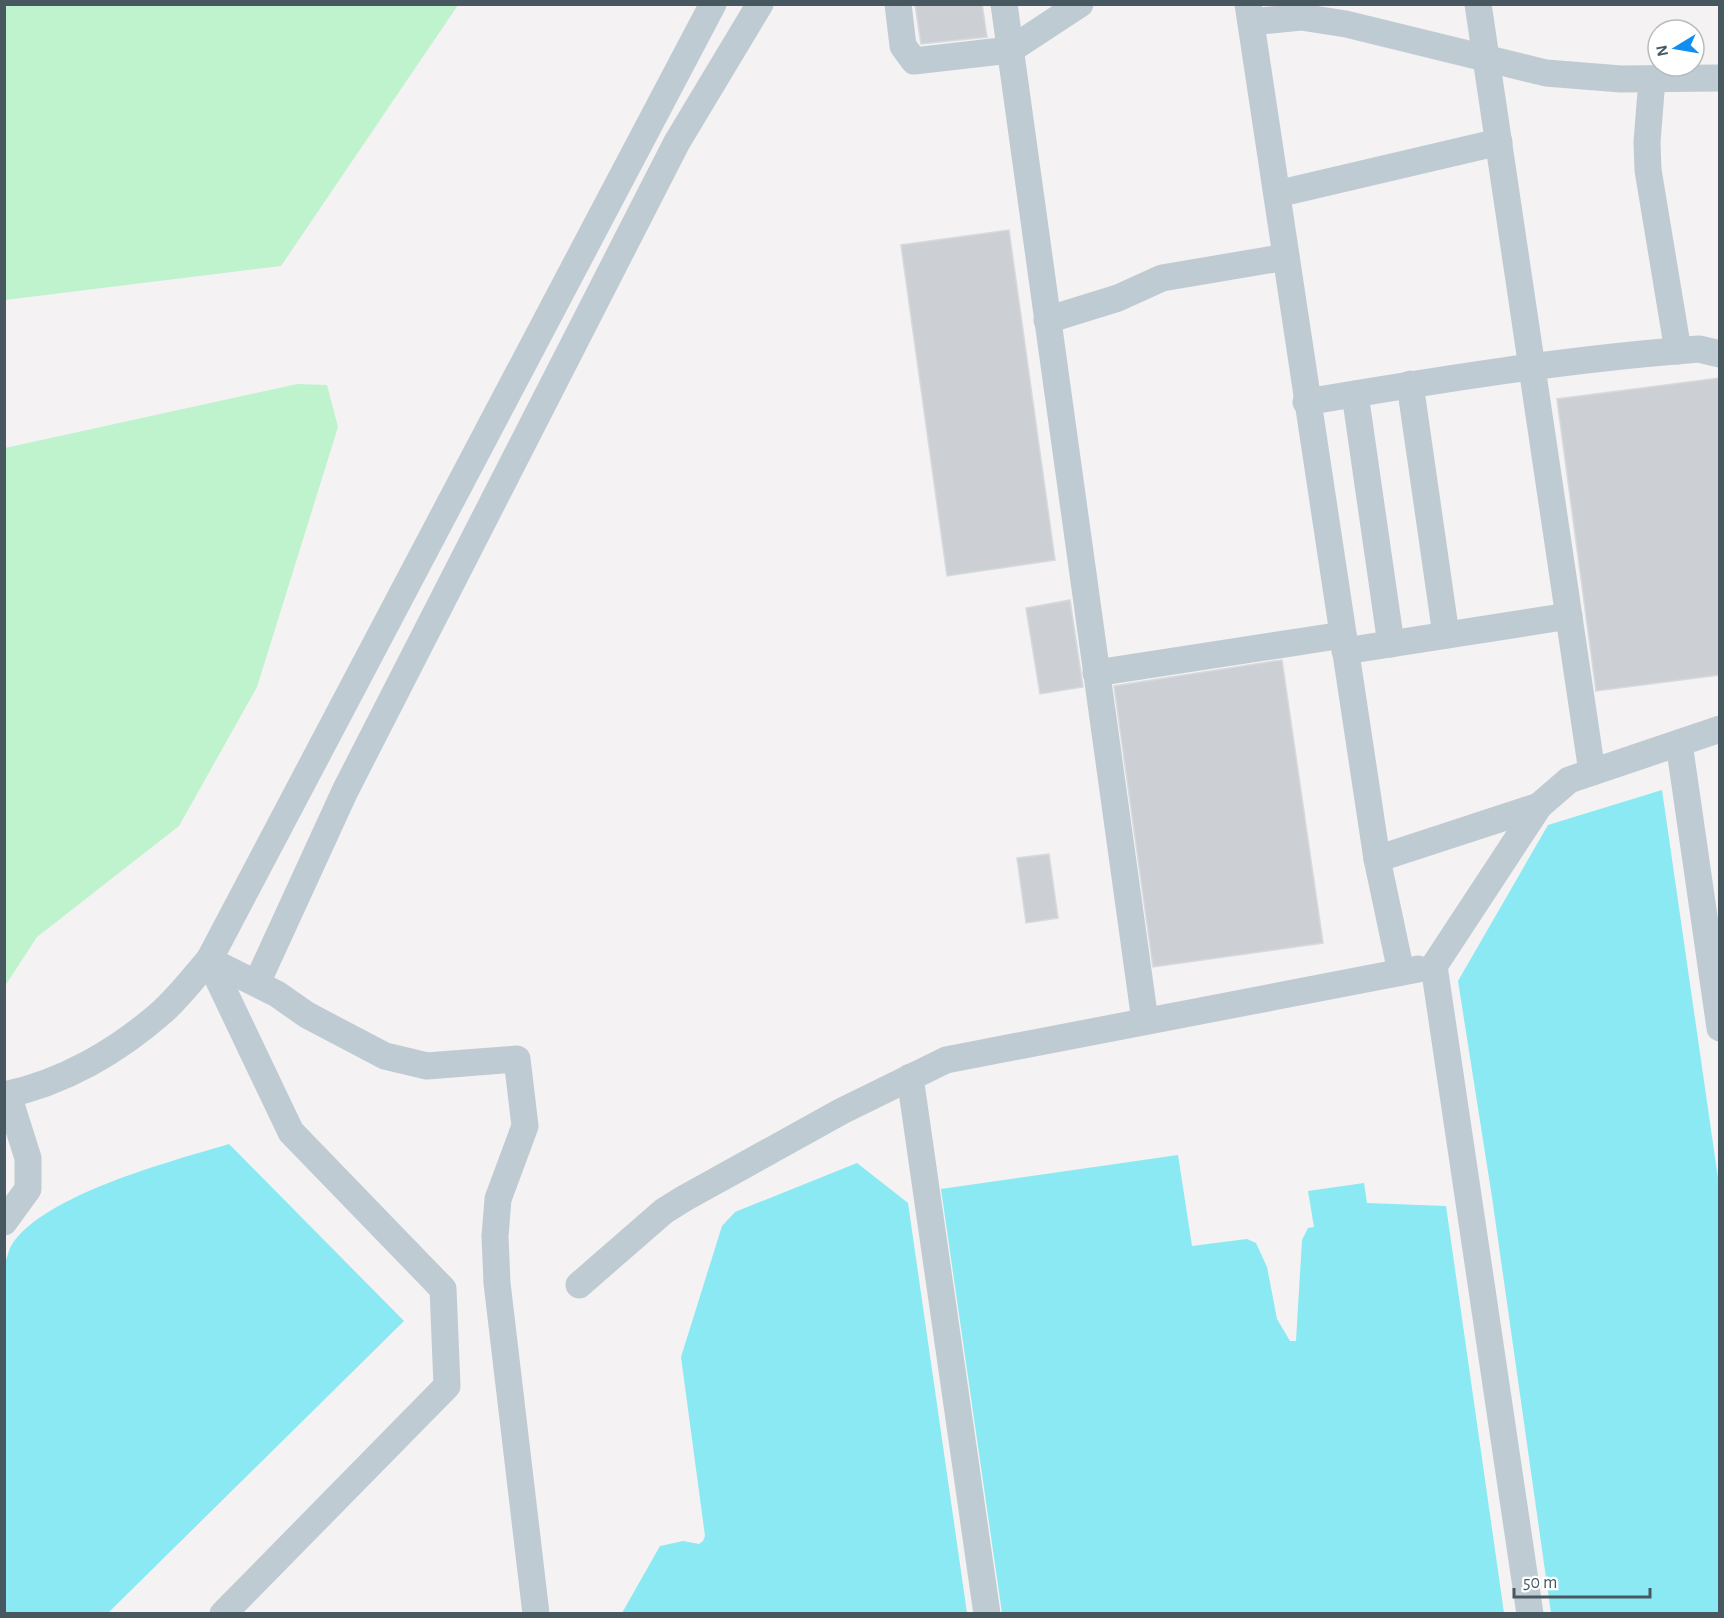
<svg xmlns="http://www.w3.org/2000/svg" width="1724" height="1618" font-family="'Alegreya Sans',sans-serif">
  <rect width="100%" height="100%" fill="#f4f2f2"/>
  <g fill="#bff3cd">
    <polygon points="4,5 5,4 458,5 281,266 5,300"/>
    <polygon points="297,384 327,385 338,427 257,687 179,826 37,937 5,986 5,448"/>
  </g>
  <g fill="#8ae9f2">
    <polygon points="1662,790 1720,1192 1719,1613 1551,1613 1492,1197 1458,981 1548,825"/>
    <path d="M229,1144L404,1321L108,1613H5L4,1263C8,1258 8,1251 11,1246C42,1195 172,1161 229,1144Z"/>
    <polygon points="1178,1155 1192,1246 1247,1239 1256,1243 1267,1267 1277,1319 1290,1341 1296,1341 1302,1240 1308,1228 1314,1227 1308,1191 1364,1183 1367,1203 1446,1206 1504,1613 1002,1613 941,1189"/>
    <polygon points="857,1163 908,1203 967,1613 622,1613 660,1546 683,1541 699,1544 703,1541 705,1536 681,1357 722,1226 735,1212"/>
  </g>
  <g fill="#ccd0d4" stroke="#d6d9dd" stroke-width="1.5">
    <polygon points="915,4 982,4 987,37 921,44"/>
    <polygon points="1009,230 1055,560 947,576 901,245"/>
    <polygon points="1719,378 1719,675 1596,691 1557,399"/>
    <polygon points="1070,600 1083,687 1040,694 1026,608"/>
    <polygon points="1282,660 1323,943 1153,967 1114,686"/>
    <polygon points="1049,854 1058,918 1026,923 1017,858"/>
  </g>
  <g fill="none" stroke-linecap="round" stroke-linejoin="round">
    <g stroke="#bfcbd2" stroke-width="27">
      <polyline points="898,4 903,46 914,61 1010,50 1080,4"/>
      <polyline points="1004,4 1145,1021"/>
      <polyline points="1248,4 1377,859 1401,972"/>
      <polyline points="1478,4 1592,772"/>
      <polyline points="1251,22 1301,17 1346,24 1546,73 1621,79 1720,78"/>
      <polyline points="1652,79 1647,142 1648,170 1678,351"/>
      <polyline points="1277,194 1499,142"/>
      <polyline points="1047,320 1118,298 1162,278 1286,257"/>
      <polyline points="1410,384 1446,635"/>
      <polyline points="1355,394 1391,644"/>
      <path d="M1306,402C1437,380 1567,359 1699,349L1720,354"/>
      <polyline points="1345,651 1569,616"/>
      <polyline points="1096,673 1343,635"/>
      <polyline points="1679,743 1720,1028"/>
      <polyline points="1377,859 1539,806"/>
      <polyline points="209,960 277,994 307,1015 385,1056 427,1066 517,1059 525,1126 498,1199 495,1236 497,1283 536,1614"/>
      <polyline points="209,960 291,1132 443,1289 447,1386 223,1614"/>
      <polyline points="257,983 345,791 677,142 760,4"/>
      <polyline points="910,1077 987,1614"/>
      <path d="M4,1095C63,1083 118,1051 162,1012C179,997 194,977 209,960L713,4"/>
      <polyline points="4,1222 28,1189 28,1158 8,1095"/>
      <polyline points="579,1285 664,1211 685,1198 842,1111 946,1060 1418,969"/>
      <polyline points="1530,1614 1434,966 1539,806 1569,780 1720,729"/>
    </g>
  </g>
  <rect width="1724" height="1618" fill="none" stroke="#485861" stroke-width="12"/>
  <g transform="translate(1676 48) rotate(259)"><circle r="28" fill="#ffffff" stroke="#b6bcc0" stroke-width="1.5"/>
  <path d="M0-4.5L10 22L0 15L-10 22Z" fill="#108ef1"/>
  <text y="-9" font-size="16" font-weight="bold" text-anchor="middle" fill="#485861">N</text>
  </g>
  <path d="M1514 1588v9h136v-9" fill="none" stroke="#485861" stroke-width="3"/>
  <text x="1523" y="1588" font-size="18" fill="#485861" stroke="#ffffff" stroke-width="4.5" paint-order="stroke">50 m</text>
</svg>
